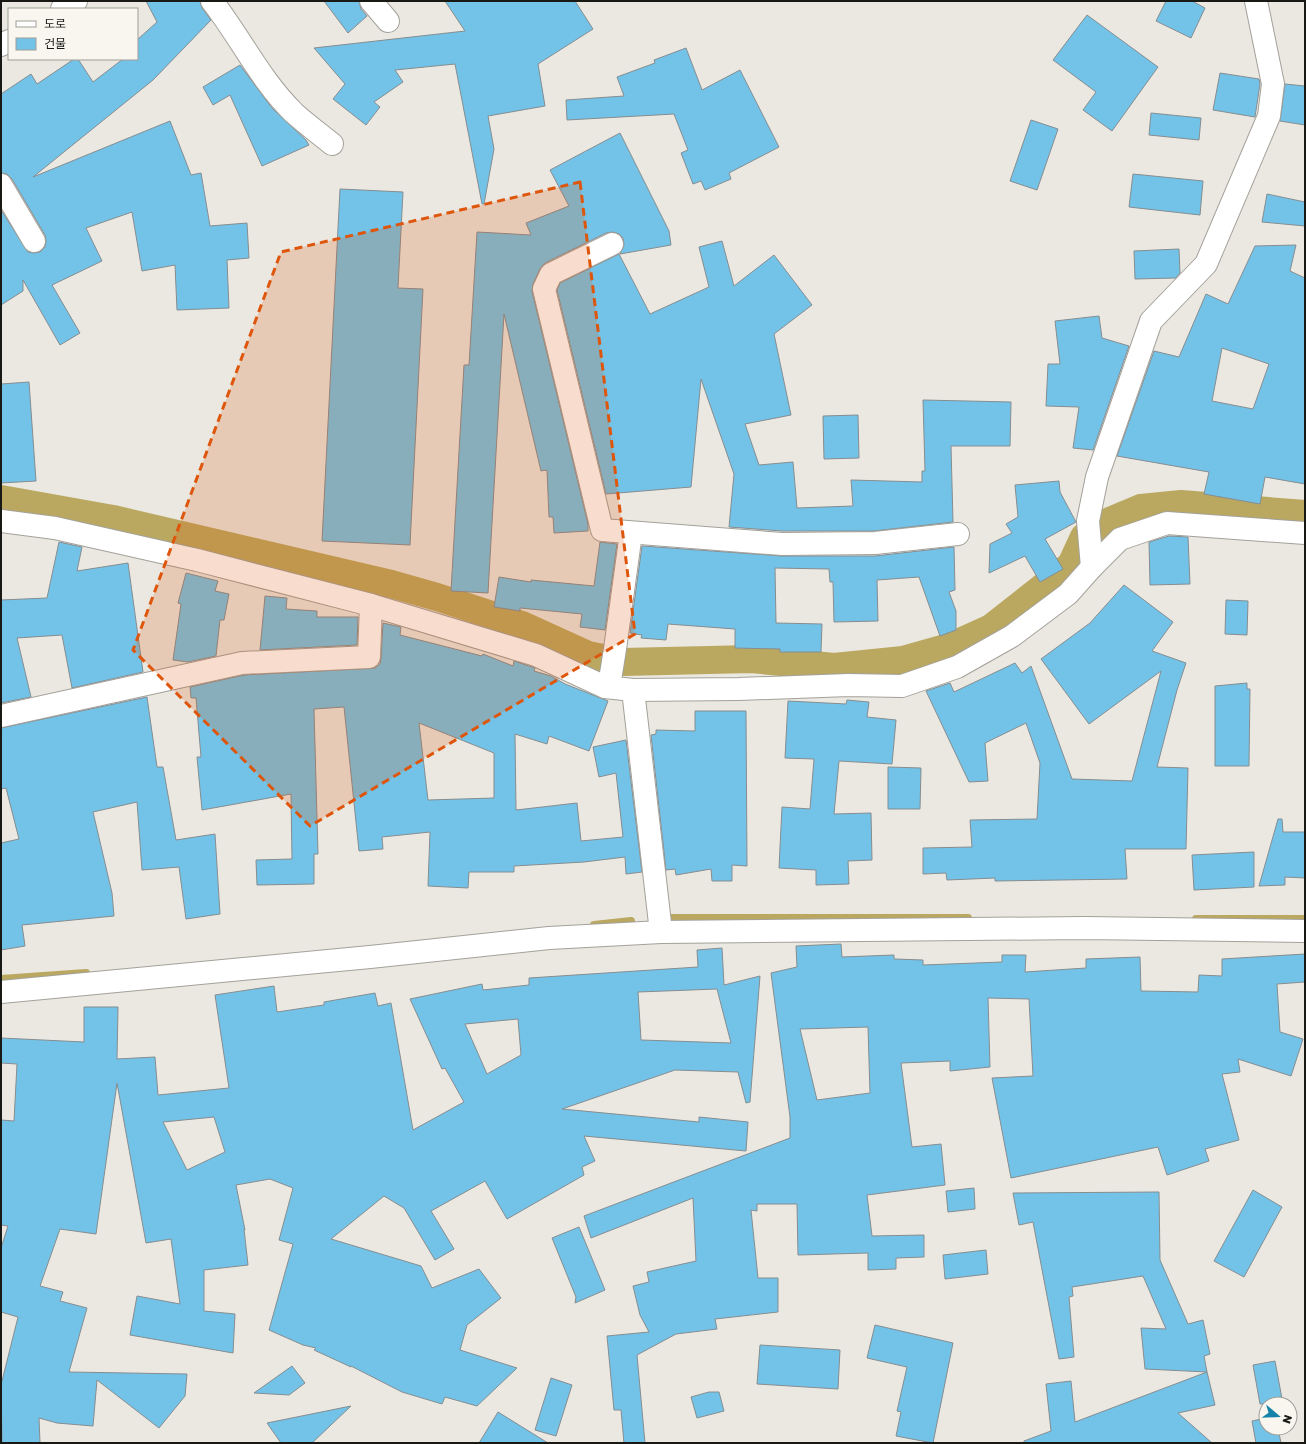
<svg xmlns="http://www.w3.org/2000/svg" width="1306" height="1444" font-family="'Golos Text','Noto Sans KR',sans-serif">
  <rect width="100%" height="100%" fill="#eae8e1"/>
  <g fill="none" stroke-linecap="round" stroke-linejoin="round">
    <g stroke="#bba860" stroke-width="8">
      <polyline points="666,918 968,918"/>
      <polyline points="1196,919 1305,919"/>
      <polyline points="594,925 631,921"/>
      <polyline points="1,979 86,973"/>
    </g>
    <polyline stroke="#bba860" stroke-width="28" points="1,499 113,519 391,584 437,597 522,625 588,655 623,662 751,659 834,667 903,660 949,647 991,628 1071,565 1084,537 1105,523 1141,508 1181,504 1305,514"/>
  </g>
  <g fill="#73c3e8" stroke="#858d91" fill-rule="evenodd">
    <polygon points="146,1 200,1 202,8 211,20 153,80 33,177 170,121 191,175 201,173 210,226 247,223 249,258 227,260 229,308 177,310 175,265 142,271 132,212 86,228 102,261 52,285 80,333 60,345 23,280 23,291 1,305 1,210 28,252 34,253 40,252 45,247 46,241 45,235 12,179 7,174 1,173 1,94 31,74 37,84 74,59 78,59 93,82 123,59 137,59 137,40 157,22"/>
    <polygon points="324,1 359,1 361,9 367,16 348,33"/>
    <polygon points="445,1 575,1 593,29 538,64 545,106 488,116 494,149 484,204 482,204 455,64 395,70 403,82 374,102 380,107 366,125 333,99 345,84 314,48 465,31"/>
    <polygon points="1166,1 1192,1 1205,8 1191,38 1156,21"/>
    <polygon points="1087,15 1158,67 1112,131 1083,110 1096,92 1053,60"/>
    <polygon points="686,48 702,90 740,70 779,147 729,173 731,179 705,190 701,181 693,184 681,153 688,150 674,114 567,120 566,100 624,96 617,77 655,63 654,60"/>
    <polygon points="240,65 272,108 306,140 309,145 262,166 230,95 213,105 203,87"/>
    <polygon points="1220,73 1259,79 1260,84 1255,117 1213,110"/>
    <polygon points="1285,84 1305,86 1305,125 1280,121"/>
    <polygon points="1151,113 1201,118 1199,140 1149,135"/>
    <polygon points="1031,120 1058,129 1037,190 1010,181"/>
    <polygon points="620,133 669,231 671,245 620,254 624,245 623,238 619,234 613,232 606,233 545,263 540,269 533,284 532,291 588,524 588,531 554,533 553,517 549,517 547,470 541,471 504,314 488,593 451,591 464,365 469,365 477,232 531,235 526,223 569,206 550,170"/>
    <polygon points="1133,174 1203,181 1200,215 1129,207"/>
    <polygon points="340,189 403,192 398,288 423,289 410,545 322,541"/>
    <polygon points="1267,194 1305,202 1305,226 1262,222"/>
    <polygon points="722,241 734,286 774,255 812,305 774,334 791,415 745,424 759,465 793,462 797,508 853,506 851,480 922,482 922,471 925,471 923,400 1011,402 1010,446 951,446 953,522 874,531 782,531 729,527 734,474 701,379 691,487 606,494 557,290 560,283 619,254 650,314 709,287 699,247"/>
    <path d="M1296,245L1290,271L1305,278V484L1265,477L1260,504L1204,494L1209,472L1117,456L1154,351L1179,357L1206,294L1228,304L1255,246ZM1222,348L1269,364L1253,409L1212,401Z"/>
    <polygon points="1179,249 1180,273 1176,278 1135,279 1134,251"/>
    <polygon points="1099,316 1102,338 1129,346 1093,450 1073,448 1079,407 1046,406 1048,364 1060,364 1055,321"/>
    <polygon points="29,382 36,481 1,483 1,384"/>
    <polygon points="858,415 859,458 824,459 823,416"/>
    <polygon points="1059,481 1060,492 1076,522 1045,539 1063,569 1040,582 1025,556 989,573 990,544 1012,533 1006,524 1018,517 1015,485"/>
    <polygon points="1169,536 1188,537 1190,584 1150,585 1149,542"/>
    <polygon points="59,542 82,547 77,571 128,563 143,672 72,688 62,635 17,638 31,697 1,703 1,600 47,598"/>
    <polygon points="600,542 617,544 605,630 580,627 582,614 520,608 520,611 494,607 499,577 531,582 531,580 594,586"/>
    <polygon points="642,546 782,556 875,556 954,547 955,590 949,592 956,611 956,630 940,636 919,577 877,580 878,621 834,622 833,582 830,582 829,569 775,568 776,623 822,624 821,652 780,652 780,649 735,648 735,629 668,624 666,640 641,638 642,635 630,633"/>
    <polygon points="186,573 218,581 215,591 229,594 224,620 220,620 216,656 188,662 173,660 181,604 178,603"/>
    <polygon points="1124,585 1173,622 1152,651 1186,663 1177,690 1157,767 1188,768 1186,849 1125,849 1127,879 995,881 995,878 947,880 946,873 923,874 923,848 972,847 970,820 1037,819 1040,763 1026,723 985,743 988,781 969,782 926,691 950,683 954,692 1015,663 1022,673 1031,666 1072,779 1132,781 1161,671 1089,724 1041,659 1090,623"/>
    <polygon points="265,596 287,598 286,609 317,611 317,617 358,617 357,645 260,650"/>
    <polygon points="1226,600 1248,601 1247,635 1225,634"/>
    <path d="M383,623L401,627L400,635L482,656L483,654L513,666L514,661L535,668L534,671L551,676L565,684L608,701L589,751L549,736L547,744L515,734L516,810L577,803L581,841L623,837L616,773L599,777L593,747L626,740L642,872L626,874L625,857L584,862L514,866V872H469L468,888L428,886L430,832L382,837L383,849L359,851L344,707L314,709L318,854H314V884L257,885L256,860L292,859L291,794L202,810L197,757H201L196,698H191L190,687L244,675L375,668L380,664L381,658ZM419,723L494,753V798L428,800Z"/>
    <polygon points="1247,683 1247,689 1250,689 1249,766 1215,766 1215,686"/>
    <polygon points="147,697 157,767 163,767 176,840 215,834 220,914 186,919 179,867 142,870 137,802 93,812 112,893 114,916 22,925 25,946 1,950 1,843 19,839 6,788 1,789 1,728"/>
    <polygon points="847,700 869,702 867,717 896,720 892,764 839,761 834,814 871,813 872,860 848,861 849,884 816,885 816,870 779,868 782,807 810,809 814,759 785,758 788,701 846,704"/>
    <polygon points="695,711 746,711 747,866 732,865 732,881 712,881 711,869 676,875 675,869 666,870 651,735 656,734 656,730 695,731"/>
    <polygon points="888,767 921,768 920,809 888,809"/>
    <polygon points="1278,819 1282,819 1283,832 1305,832 1305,878 1285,877 1285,885 1259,886"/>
    <polygon points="1254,852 1254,887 1194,890 1192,855"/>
    <path d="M841,944L842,957L894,955V959L923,960V965L1002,962V955H1026L1025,972L1086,968V959L1140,957L1141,991L1198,992L1199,975L1222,976V959L1305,954V982L1277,984L1280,1032L1303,1039L1291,1076L1238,1059L1240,1072L1222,1074L1239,1140L1205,1149L1209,1161L1167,1175L1158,1147L1011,1178L992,1078L1033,1076L1029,999L988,998L990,1067L950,1071V1061L901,1063L912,1147L941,1144L945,1185L867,1195L872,1236L924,1235V1257L896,1258V1269L868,1270V1253L798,1255L797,1204H757V1211L751,1210L758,1278H778V1312L715,1319L717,1329L676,1334L637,1355L645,1443H624L621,1410H614L607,1336L649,1332L640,1315L633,1286L649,1282L647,1272L696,1261L693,1198L591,1238L584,1216L790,1138V1117L771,973L797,967L796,946ZM868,1027L870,1093L817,1100L800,1029Z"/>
    <path d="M722,948L724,985L760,976L750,1102L746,1103L738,1072L675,1070L562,1109L699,1122V1117L748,1122L746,1151L584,1136L595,1161L582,1167L584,1175L507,1219L485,1181L431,1211L454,1249L435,1260L404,1208L384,1196L331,1239L421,1266L432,1288L479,1269L501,1298L467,1325L460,1350L517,1368L477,1406L445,1397L442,1404L402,1392L351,1366V1367L314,1350L316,1348L303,1345L269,1330L293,1244L279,1240L293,1188L270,1179L236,1185L245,1230L244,1229L248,1265L204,1270V1311L235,1314L233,1353L130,1335L137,1296L180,1304L171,1239L146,1243L117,1083L96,1234L60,1229L40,1286L63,1292L60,1301L87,1308L69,1372L187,1374L185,1396L159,1428L97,1380L93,1426L57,1423L39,1418L40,1443H2L1,1385L18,1317L1,1312V1248L8,1226L1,1225V1120L14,1121L17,1064L1,1063V1038L84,1042V1007H118L117,1059L155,1057L158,1095L229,1088L215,995L274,986L277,1012L324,1005V1002L375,993L378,1006L391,1003L413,1130L464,1102L445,1068L442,1069L410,999L482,984L483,990L529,985V978L698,967L697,950ZM717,989L731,1043L641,1040L638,992ZM518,1019L521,1055L487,1074L465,1024ZM214,1117L225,1152L187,1170L163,1122Z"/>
    <polygon points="974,1188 975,1209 948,1212 946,1191"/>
    <polygon points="1253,1190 1282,1207 1244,1277 1214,1261"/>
    <polygon points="1159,1192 1160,1260 1188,1324 1203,1320 1210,1354 1204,1356 1207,1372 1145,1369 1141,1328 1166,1329 1143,1276 1072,1287 1073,1296 1069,1297 1074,1357 1059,1359 1033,1222 1019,1225 1013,1193"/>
    <polygon points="579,1227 605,1290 575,1303 576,1297 552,1238"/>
    <polygon points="986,1250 988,1274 945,1279 943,1255"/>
    <polygon points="875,1325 953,1343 933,1443 896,1436 901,1412 897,1411 907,1367 867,1358"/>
    <polygon points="760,1345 840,1350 838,1389 757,1384"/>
    <polygon points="1275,1361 1283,1404 1260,1404 1253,1365"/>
    <polygon points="292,1366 305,1383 289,1395 254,1393"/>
    <polygon points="1207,1372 1215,1405 1178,1413 1212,1443 1024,1443 1024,1441 1051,1431 1046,1384 1071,1381 1075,1422"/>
    <polygon points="551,1378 572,1385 556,1436 535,1430"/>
    <polygon points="709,1392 719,1392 724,1411 697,1418 691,1397"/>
    <polygon points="351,1406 312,1443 281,1443 267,1423"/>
    <polygon points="498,1412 548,1443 479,1443"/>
    <polygon points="1266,1418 1266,1428 1278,1428 1281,1443 1256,1443 1252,1421"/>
  </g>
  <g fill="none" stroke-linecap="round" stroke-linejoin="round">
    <g stroke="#a3a19a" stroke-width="24">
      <g id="minor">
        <path d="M212,1C240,37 261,81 294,113C306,124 320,134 332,144"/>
        <polyline points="371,1 388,21"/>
        <polyline points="62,9 76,1"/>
        <polyline points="1,45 9,41"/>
        <polyline points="1,185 34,241"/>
        <polyline points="612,244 551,274 544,289 602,530 782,544 875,543 958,534"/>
        <polyline points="1,521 55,528 197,560 371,605 536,655 605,687 633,690 739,689 849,685 902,686 957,667 1012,636 1068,594 1092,567 1120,539 1167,523 1305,533"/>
        <polyline points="1092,567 1088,521 1097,477 1151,321 1206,264 1269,116 1273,84 1256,1"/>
        <polyline points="605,687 611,674 615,649 631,533"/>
        <polyline points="633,690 661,932"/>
        <polyline points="1,716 242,663 369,657 371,605"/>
      </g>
    </g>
    <g stroke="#a3a19a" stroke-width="24">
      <polyline id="major" points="1,992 370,957 549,938 661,932 1084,928 1305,931"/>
    </g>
    <use href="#minor" stroke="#fff" stroke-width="22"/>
    <use href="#major" stroke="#fff" stroke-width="22"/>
  </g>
  <path fill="#de560c" fill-opacity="0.2" stroke="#de560c" stroke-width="3" stroke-dasharray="8 5" stroke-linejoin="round" d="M580,182L635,634L310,826L133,650L281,252Z"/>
  <rect width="1306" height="1444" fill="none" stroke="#181815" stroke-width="4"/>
  <rect x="8" y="8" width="130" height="52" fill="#f8f6ee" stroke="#9e9d97"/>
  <rect x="16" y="21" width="20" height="6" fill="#ffffff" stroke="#9e9d97"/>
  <text x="44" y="28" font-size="12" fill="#181815">도로</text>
  <rect x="16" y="38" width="20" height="12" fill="#73c3e8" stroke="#9e9d97"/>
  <text x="44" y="48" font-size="12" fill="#181815">건물</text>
  <g transform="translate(1278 1416) rotate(109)"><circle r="19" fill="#f8f6ee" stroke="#9e9d97"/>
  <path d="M0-3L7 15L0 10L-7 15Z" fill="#1582aa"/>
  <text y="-6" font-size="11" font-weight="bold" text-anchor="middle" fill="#181815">N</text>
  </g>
</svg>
